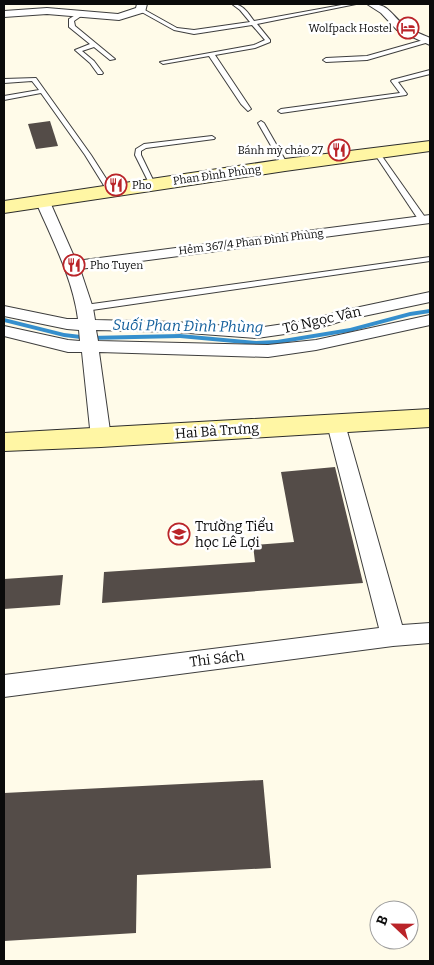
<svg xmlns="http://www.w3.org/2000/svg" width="434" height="965" font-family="Bitter,serif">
  <rect width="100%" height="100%" fill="#fffbe9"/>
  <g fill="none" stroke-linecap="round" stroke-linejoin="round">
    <polygon fill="#358fcd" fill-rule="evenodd" points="430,309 430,313 410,316 350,332 277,344 256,345 180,338 89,340 64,337 4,322 4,318 64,333 89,336 180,334 256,341 277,340 350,328 410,312"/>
  </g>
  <g fill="#544c48">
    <polygon points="50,121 58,146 36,149 28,124"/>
    <polygon points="335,467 363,583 102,603 104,572 255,562 253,545 294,542 281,472"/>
    <polygon points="63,575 60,605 4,609 4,579"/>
    <polygon points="263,780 271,868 137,875 136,933 4,941 4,793"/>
  </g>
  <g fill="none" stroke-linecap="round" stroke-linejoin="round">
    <g stroke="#3e3e3e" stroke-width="2">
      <g id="lane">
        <path d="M232,4C243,4 248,13 254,21L347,4H356L257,24L270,40V42L255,48L215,55L251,109L248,111L241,104L209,56L163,64L160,62L254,45L265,40L252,25L194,34L174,30L138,10L143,9L177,28L194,30L250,22L240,10Z"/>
        <polygon points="82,11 85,13 84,14 74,21 75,26 115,59 110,60 94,47 82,51 94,61 103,73 102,74 98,74 90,63 75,50 90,44 69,27 69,19"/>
        <polygon points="427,39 430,41 429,42 367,60 326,62 323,60 326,58 367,56"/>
        <polygon points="430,70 430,74 398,82 407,94 406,95 281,113 278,111 281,109 400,93 391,81 392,80"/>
        <polygon points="36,78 91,155 114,191 112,192 108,192 85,155 41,93 4,100 4,96 39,90 32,81 4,83 4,79"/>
        <polygon points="261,121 264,123 288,165 287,166 282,165 258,123"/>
        <polygon points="212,136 215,138 214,139 146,148 141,151 141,155 155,184 150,185 135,155 136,149 144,144"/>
        <polygon points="375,152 379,152 427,220 426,222 420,222 374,153"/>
        <polygon points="430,257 430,261 85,311 81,308 85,305"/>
      </g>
    </g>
    <g stroke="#3e3e3e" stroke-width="2">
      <g id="street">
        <polygon points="137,4 147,4 145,12 119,20 47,14 4,17 4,11 47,8 118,14 136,8"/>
        <path d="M367,4C389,3 389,13 404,25C411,31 422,34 430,38V45L397,30L381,13Z"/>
        <path d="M43,198L48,199L50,202L76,261L430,215V223L80,269L93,308L95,320L175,322L257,328L311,320L341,311L430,292V302L345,320L313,330L257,338L175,332L96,330L98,341L268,345L316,340L430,315V325L316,350L268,357L99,352L111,438L108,443L101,445L94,443L91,438L82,352H68L4,336V326L68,340L80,341L79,330L67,329L4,316V306L67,319H78C73,279 52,239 36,202L38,199Z"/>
        <polygon points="336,417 343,419 345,424 402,625 430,623 430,643 393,646 4,697 4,675 379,628 327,424 329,419"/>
      </g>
    </g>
    <g stroke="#2d2d2d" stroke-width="2">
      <g id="secondary">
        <polygon points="430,141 430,151 285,171 4,213 4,201 285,159"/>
        <polygon points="430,409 430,427 101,447 4,451 4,433"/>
      </g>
    </g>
    <use href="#lane" fill="#fff" fill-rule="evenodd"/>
    <use href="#street" fill="#fff" fill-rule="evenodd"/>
    <use href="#secondary" fill="#fff6a4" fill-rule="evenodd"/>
  </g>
  <defs>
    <g id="hotel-ring" transform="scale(1.125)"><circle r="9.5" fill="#fff" stroke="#ba2429" stroke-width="1.5"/><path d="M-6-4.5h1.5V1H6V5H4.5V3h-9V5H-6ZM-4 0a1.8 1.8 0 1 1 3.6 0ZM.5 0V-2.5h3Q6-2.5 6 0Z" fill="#ba2429"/></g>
    <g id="restaurant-ring" transform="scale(1.125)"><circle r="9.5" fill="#fff" stroke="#ba2429" stroke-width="1.5"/><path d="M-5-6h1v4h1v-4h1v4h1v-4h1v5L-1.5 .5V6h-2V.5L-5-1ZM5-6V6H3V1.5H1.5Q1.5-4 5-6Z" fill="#ba2429"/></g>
    <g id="school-ring" transform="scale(1.125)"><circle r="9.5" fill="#fff" stroke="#ba2429" stroke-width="1.5"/><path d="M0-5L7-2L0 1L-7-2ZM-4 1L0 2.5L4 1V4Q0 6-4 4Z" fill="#ba2429"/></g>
  </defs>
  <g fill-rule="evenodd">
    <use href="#hotel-ring" x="408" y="28"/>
    <use href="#restaurant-ring" x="339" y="150"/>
    <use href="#restaurant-ring" x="116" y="185"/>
    <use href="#restaurant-ring" x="74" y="265"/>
    <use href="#school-ring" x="179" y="534"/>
  </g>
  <g text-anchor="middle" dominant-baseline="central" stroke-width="5" stroke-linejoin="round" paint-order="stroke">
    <g font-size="11" fill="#0b0b0b" stroke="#fff" text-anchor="end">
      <text x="392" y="28">Wolfpack Hostel</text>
      <text x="323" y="150">Bánh mỳ chảo 27</text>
      <text x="132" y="185" text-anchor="start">Pho</text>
      <text x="90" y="265" text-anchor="start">Pho Tuyen</text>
    </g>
    <g font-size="11" fill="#0b0b0b" stroke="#fff">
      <text transform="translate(217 175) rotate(-8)">Phan Đình Phùng</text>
      <text transform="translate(251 242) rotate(-7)">Hẻm 367/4 Phan Đình Phùng</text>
    </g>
    <g font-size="14" fill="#0b0b0b" stroke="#fff">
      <text transform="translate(322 320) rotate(-13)">Tô Ngọc Vân</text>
      <text transform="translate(217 431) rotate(-4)">Hai Bà Trưng</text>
      <text transform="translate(217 659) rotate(-7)">Thi Sách</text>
    </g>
    <g font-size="14" fill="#0b0b0b" stroke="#fff" text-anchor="start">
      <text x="195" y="526">Trường Tiểu<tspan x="195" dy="16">học Lê Lợi</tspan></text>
    </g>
    <g font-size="15" font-style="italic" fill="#15609c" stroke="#fff">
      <text transform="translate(188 326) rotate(1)">Suối Phan Đình Phùng</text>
    </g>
  </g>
  <rect width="434" height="965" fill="none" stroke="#0b0b0b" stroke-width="10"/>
  <g transform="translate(394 925) rotate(292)"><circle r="24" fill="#ffffff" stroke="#9d9d9d"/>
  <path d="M0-4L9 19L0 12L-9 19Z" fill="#ba2429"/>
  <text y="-8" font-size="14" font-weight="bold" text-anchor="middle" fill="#0b0b0b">B</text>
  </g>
</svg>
